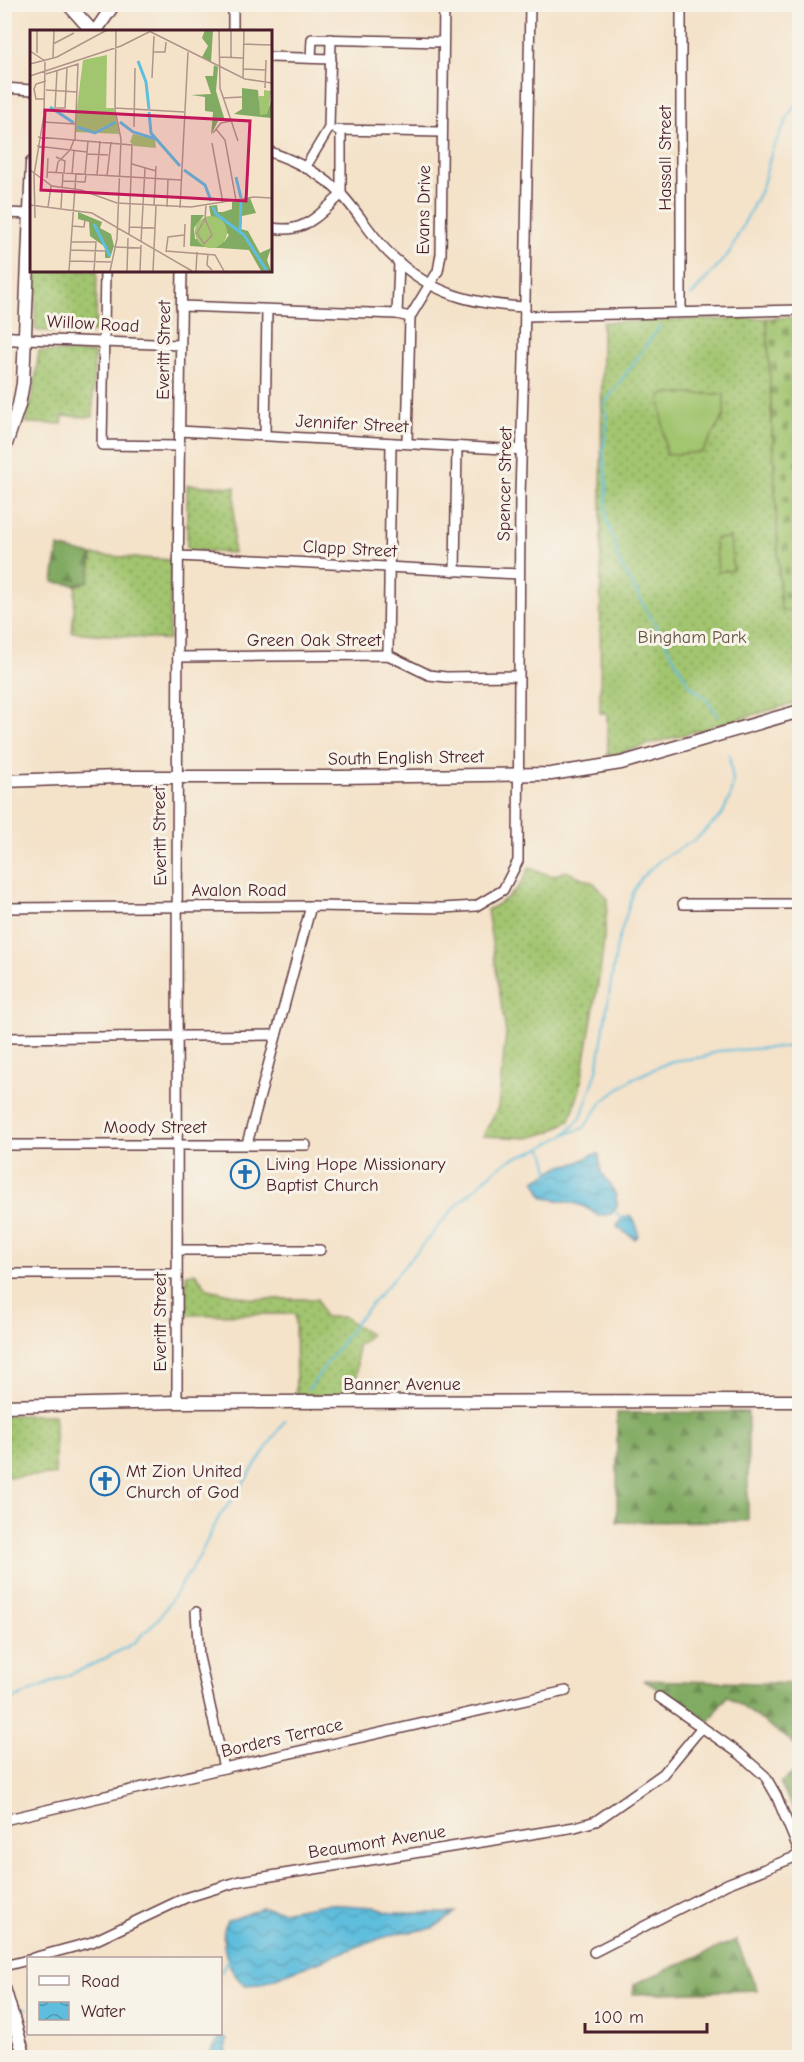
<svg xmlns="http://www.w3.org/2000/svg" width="804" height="2062" font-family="'Comic Neue',sans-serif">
  <defs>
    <pattern id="grass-dots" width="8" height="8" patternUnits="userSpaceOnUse" patternTransform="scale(1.5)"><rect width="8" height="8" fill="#a2c56f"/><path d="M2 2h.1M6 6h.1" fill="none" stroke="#869f5b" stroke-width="1.8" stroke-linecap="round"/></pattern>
    <pattern id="forest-firs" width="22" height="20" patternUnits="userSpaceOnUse" patternTransform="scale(1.5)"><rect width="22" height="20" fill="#81aa62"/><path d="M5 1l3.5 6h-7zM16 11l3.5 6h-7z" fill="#6c8a51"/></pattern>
    <pattern id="cemetery-stones" width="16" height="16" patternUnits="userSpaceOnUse" patternTransform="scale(1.5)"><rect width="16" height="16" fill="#a2c56f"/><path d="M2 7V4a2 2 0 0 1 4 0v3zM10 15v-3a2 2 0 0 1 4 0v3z" fill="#869f5b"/></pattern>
    <pattern id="water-waves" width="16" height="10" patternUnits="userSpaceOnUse" patternTransform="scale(1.5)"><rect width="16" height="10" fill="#5fbedd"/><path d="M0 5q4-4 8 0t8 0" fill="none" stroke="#509ab3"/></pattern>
  </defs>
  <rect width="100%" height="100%" fill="#f7f3e8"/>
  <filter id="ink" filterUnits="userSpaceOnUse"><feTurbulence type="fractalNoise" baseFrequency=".0167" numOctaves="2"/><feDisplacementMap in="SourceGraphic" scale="12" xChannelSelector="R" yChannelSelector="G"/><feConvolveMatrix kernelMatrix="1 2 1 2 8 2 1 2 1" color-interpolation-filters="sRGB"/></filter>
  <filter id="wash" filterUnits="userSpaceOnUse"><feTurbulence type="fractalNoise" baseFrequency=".008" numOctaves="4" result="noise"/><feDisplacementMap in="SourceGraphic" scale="24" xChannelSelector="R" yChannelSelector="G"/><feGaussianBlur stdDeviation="1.35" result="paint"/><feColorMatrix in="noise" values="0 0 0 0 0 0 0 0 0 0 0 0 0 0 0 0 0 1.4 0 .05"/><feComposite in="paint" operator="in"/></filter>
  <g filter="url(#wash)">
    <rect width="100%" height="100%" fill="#f4e2c9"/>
    <g fill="url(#grass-dots)" stroke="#76724d" stroke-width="1.5">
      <polygon points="36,270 97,270 96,332 38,331 35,329"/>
      <polygon points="767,318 781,611 799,610 799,702 608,756 607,713 600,713 602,322"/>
      <polygon points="39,351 94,353 93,417 63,416 62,424 26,423 34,388"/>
      <polygon points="187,485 235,487 233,553 190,550 187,547"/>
      <polygon points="92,555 171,560 169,640 72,632 76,585 89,581"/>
      <path d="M529,868L552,876L566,871L594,883L608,899L601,966L580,1089L570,1120L550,1132L529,1138L483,1136L498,1107L506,1034L487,910C507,900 521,889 529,868Z"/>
      <polygon points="195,1273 208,1289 253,1299 317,1299 324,1317 344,1317 370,1335 357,1346 357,1396 296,1395 295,1314 186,1315 186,1274"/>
      <polygon points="5,1415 55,1415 55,1475 5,1477"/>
    </g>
    <g fill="url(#forest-firs)" stroke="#666446" stroke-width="1.5">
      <polygon points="58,547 92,555 89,581 76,585 53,582"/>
      <polygon points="748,1412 748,1521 617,1522 617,1413"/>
      <polygon points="643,1680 799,1684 799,1752 791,1741 727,1696 709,1722 666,1693"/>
      <polygon points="799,1769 799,1811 795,1812 780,1783"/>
      <polygon points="736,1940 757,1990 633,1994 634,1984"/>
      <polygon points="4,2017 5,2017 17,2057 5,2057"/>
    </g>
    <polygon fill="url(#cemetery-stones)" stroke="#76724d" stroke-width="1.5" points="799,317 799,610 781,611 767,318"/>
    <g fill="#a2c56f" stroke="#76724d" stroke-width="1.5">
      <polygon points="663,394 724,394 724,416 702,452 666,455 660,398"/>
      <polygon points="730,538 733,570 718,572 715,539"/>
    </g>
    <g fill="url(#water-waves)" stroke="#546e84" stroke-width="1.5">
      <path d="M599,1154L601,1172L610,1184L616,1196L617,1207L611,1214L598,1216C582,1202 565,1201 545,1198L541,1194L535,1181L560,1166L577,1163L592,1155Z"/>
      <path d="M630,1215C636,1220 638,1228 638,1236L635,1239L618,1228L617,1225L622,1218Z"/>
      <path d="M326,1904L374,1907L391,1913H456L433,1928L410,1932H402L372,1941L260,1984L245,1985C228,1973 218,1940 227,1921L262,1908L286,1911Z"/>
      <polygon points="221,2037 227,2040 225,2049 227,2057 207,2057"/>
    </g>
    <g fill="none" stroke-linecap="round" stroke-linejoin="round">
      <g stroke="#5fbedd" stroke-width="2">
        <polyline points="691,296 729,253 762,188 772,150 791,111 800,100"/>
        <polyline points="660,326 605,403 607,425 603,451 607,484 606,518 616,547 617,558 631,583 689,684 708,701 718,716"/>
        <polyline points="566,1134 581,1117 597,1071 617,945 633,893 641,878 660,860 696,839 722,815 730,797 733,781 729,754"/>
        <polyline points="541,1148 545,1154 550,1174"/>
        <polyline points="615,1211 623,1220"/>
        <polyline points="308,1390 356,1322 457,1205 496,1169 512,1159 541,1148 566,1134 584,1128 602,1102 632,1079 672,1061 704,1057 718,1051 800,1046"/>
        <polyline points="4,1703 94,1664 134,1643 160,1617 199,1557 219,1517 235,1496 285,1420"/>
        <polyline points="220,1973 229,1957"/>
        <polyline points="20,2010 28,2008"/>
      </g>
    </g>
  </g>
  <g filter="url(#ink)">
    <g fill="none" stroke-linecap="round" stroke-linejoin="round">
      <g stroke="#643c43" stroke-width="12">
        <g id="minor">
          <polyline points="681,4 681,312"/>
          <polyline points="233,32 233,4"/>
          <polyline points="270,57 331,59"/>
          <polyline points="311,58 312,39 443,42"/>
          <polyline points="4,88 32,90"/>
          <polyline points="337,130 442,132"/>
          <path d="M270,152C296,161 322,174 341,194C359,213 372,237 391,255C431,294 471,304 525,307"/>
          <polyline points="305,168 329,128 331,39"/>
          <polyline points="4,213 32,214"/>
          <path d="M270,228C278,229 287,230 294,228C312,225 328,206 341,195V131"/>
          <polyline points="105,270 102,445 179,446"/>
          <polyline points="181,306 397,314 410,317"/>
          <polyline points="397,314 399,262"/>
          <polyline points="525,316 800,310"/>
          <polyline points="25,339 180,345"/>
          <polyline points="179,431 522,450"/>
          <polyline points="265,435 267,310"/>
          <polyline points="407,443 410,317 438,271 441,254 444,4"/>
          <polyline points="179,556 519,574"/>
          <polyline points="455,571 457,446"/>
          <polyline points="388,655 391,443"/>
          <polyline points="178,657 388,655 429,675 446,677 518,676"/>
          <polyline points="683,904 800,904"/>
          <polyline points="4,908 311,906 443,908 476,906 503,890 518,861 520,496 524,360 530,4"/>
          <polyline points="4,1038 276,1035"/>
          <polyline points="247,1144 311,906"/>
          <polyline points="4,1145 306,1145"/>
          <polyline points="177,1250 320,1250"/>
          <polyline points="4,1274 177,1274"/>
          <path d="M177,1402C178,1025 175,647 182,270"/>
          <polyline points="196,1612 199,1657 224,1768"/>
          <polyline points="659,1697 740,1754 765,1776 776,1795 800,1853"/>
          <polyline points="4,1820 224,1768 566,1691"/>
          <polyline points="594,1952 727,1884 800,1855"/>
          <polyline points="33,1958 92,1942 185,1898 240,1881 575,1827 596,1821 663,1774 702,1727"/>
          <polyline points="4,1966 28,1960"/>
        </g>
      </g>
      <g stroke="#643c43" stroke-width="15">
        <g id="tertiary">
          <polyline points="68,4 93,32"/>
          <polyline points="95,32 114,4"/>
          <polyline points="4,338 25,339"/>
          <polyline points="4,450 19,405 23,383 32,163"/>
          <polyline points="4,781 117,777 338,777 551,774 621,763 800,711"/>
          <polyline points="4,1406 177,1402 800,1401"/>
          <polyline points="4,1988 25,2058"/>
        </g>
      </g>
      <use href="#minor" stroke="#fff" stroke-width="9"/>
      <use href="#tertiary" stroke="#fff" stroke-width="12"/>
    </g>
  </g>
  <defs>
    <g id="church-ring" transform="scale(1.5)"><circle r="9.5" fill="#f7f3e8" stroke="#1f6fb2" stroke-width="1.5"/><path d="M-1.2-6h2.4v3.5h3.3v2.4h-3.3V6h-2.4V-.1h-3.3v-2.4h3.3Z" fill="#1f6fb2"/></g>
  </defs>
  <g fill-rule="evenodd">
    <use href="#church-ring" x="245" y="1174"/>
    <use href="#church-ring" x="105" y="1481"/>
  </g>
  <g text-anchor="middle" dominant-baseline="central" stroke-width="6" stroke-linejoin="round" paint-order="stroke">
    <g font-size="18" fill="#4a1f2b" stroke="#f7f3e8">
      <text transform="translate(665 158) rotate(-90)">Hassall Street</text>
      <text transform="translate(424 210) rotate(-89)">Evans Drive</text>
      <text transform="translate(93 324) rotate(3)">Willow Road</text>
      <text transform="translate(164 350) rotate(-89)">Everitt Street</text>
      <text transform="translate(352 424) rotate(3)">Jennifer Street</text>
      <text transform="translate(505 484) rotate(-89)">Spencer Street</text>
      <text transform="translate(350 549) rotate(3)">Clapp Street</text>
      <text x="314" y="640">Green Oak Street</text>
      <text transform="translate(406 758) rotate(-1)">South English Street</text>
      <text transform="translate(160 836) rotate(-91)">Everitt Street</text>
      <text x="239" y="890">Avalon Road</text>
      <text x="155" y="1127">Moody Street</text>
      <text transform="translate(160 1322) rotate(-90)">Everitt Street</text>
      <text x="402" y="1384">Banner Avenue</text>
      <text transform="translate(282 1738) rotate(-13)">Borders Terrace</text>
      <text transform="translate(377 1842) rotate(-9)">Beaumont Avenue</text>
    </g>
    <g font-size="18" fill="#64513f" stroke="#f7f3e8">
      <text x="692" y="637">Bingham Park</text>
    </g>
    <g font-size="18" fill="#4a1f2b" stroke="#f7f3e8" text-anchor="start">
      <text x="266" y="1164">Living Hope Missionary<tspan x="266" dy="21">Baptist Church</tspan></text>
      <text x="126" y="1471">Mt Zion United<tspan x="126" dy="21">Church of God</tspan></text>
    </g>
  </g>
  <g transform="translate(30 30)">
    <rect width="242" height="242" fill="#f4e2c9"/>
    <path d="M234,60L241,61L238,86H226L229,66H234ZM75,78H84L89,104L46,102V86L76,85ZM103,104L125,109L126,118L104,116L100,112Z" fill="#a2c56f"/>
    <path d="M175,0H183L181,32L172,27L178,16L172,8ZM184,35L188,37L186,61L195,91H188L181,105L183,82L175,81V67L161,65L181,64L175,46H183ZM212,58L228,60L230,85L237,84L241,71V88L204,84L212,79ZM220,168L226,183L212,186L211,199L218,201L230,223L241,218L237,230L241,241H231L219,220L160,216L161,185H174L164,198L165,209L194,212L199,205L181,187L179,176L187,175L188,182H193L202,179V172ZM48,182L72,192L70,198L81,204L84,216L80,228H75V217L60,206L59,192L48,189Z" fill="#81aa62"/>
    <path d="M77,25L76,86H46L53,30ZM165 202a16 16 0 1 1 32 0a16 16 0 1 1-32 0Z" fill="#a2c56f"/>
    <path fill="none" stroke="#5fbedd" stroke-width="3" d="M108,31L116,52L119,79M20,77L44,93M119,82L121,103L150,136M90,92L103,102L126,109M47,97L65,103L86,92M154,140L175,155L181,171M206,147L211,168M183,177L186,184L214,205L237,241M64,194L80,226M210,201L211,171"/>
    <path fill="none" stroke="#b0948a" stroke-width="1.5" d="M117,0L215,49L242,53M189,0L190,58L208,111M201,0V27M23,14L44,3M213,14L242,15M0,21L15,31M123,22H135L136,12M7,23V0M189,27L213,28M23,28L24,0M0,34L27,27L77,0M213,39L236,40M27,41L25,78H35L37,38M16,44L48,34L45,110M0,46L91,16L123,0M122,48L124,6M213,48L214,0M235,58L236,30M16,60L47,62M193,68L212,67M15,69H6L4,59L6,54L16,51M85,78L154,82M13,92L45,94M104,97L105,38M186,99L195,110L206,170M183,103L191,93L206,90M8,107L102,115L99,205M182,113L193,173M7,116L57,122M57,124L78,125M26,127L35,131L34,143M102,134L126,141M0,140L22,156L51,160L87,173L161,177L224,167L242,168M17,142L151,150M26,143L28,132L40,120L44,110M42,144L44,121M55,145L58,111M67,145L70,111M77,146L81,112M17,148L18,128M33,151L55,152L56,145M0,175L62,183L162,241M124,176L126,136M18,177L21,156M137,177L138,149M31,178L33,143M150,178L158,22M5,188L4,145L14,85L15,32M175,189L182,205L174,214L167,203L175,189L176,175M42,196L54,197L55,190M99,197L125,198M41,212H66L64,241M111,212L115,138M84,217L111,218M154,217L155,194M41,220L75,221M136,221L185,225L194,241M136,222L138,207L154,205M178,224L177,235L182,240M40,231L81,232M39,241L46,144M80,241L87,209L91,109L85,80L86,0M97,241L98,208M110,241L111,215M123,241L126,176M166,241L167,222"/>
    <path fill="#c2185b" fill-opacity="0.15" stroke="#c2185b" stroke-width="3" d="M15,80L220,91L216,171L11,160Z"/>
    <rect width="242" height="242" fill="none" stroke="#4a1f2b" stroke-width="3"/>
  </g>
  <rect width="804" height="2062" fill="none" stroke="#f7f3e8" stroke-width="24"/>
  <rect x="27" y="1957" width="195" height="78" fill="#f7f3e8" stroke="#b29e9c" stroke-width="1.5"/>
  <rect x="39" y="1976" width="30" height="9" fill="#ffffff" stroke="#b29e9c" stroke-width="1.5"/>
  <text x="81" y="1987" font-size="18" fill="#4a1f2b">Road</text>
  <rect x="39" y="2002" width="30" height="18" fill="url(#water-waves)" stroke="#b29e9c" stroke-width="1.5"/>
  <text x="81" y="2017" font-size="18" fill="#4a1f2b">Water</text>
  <path d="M585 2023v9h122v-9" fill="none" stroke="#4a1f2b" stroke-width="3"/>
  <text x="594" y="2023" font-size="18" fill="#4a1f2b" stroke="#f7f3e8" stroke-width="4.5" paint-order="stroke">100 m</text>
</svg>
